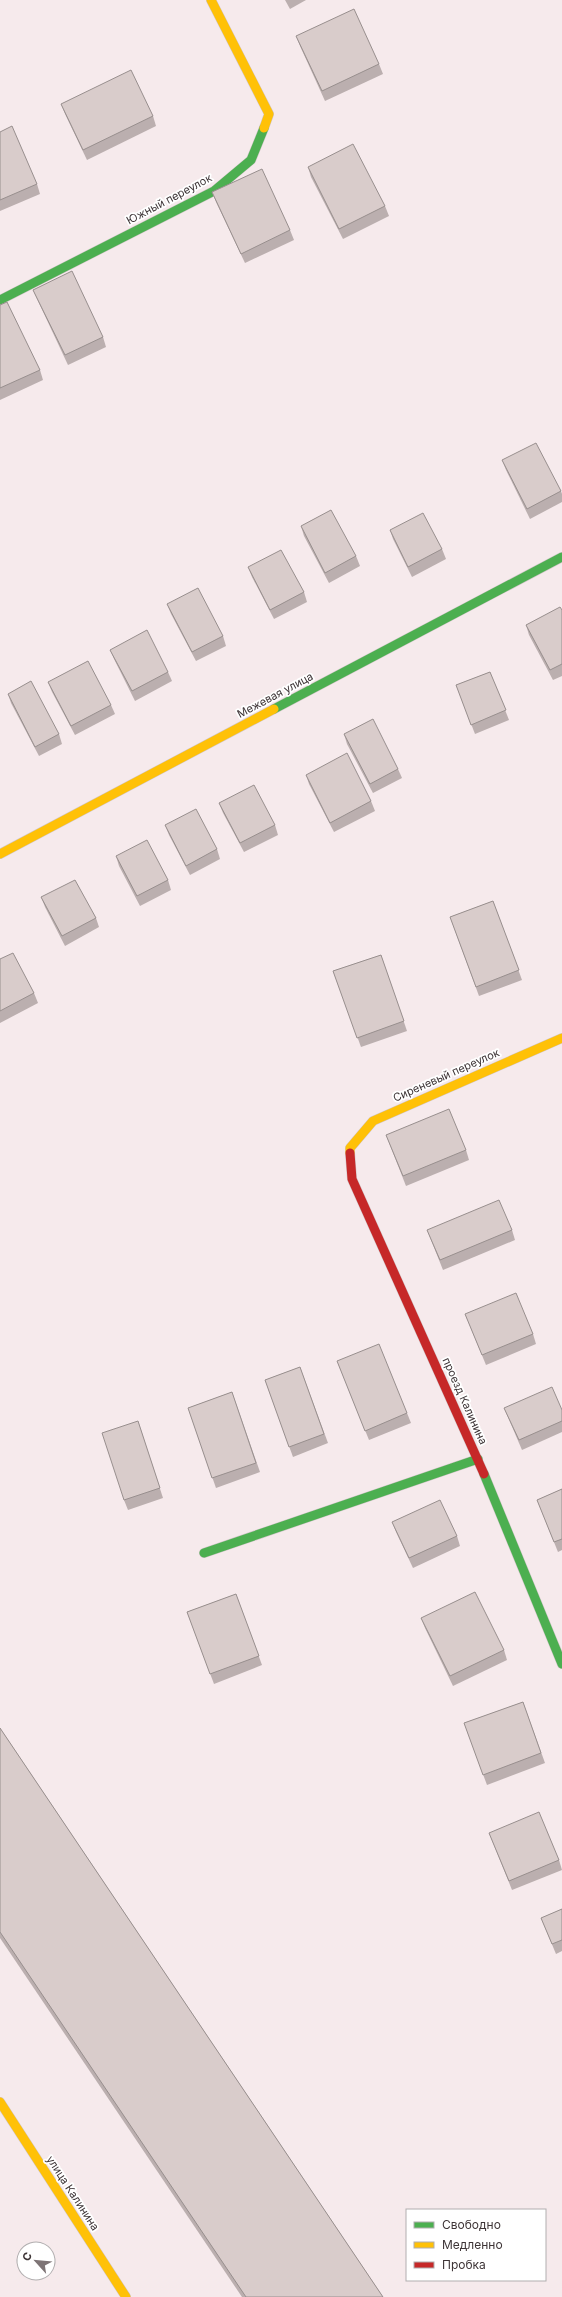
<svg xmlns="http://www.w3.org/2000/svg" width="562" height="2297" font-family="Inter,sans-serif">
  <rect width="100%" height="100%" fill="#f6eaec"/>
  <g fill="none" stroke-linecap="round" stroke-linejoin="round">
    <g stroke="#d0c6c8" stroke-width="10">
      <g id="fast">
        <polyline points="0,300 214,191 251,160 264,128"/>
        <polyline points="274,709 562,557"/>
        <polyline points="484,1474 562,1664"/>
        <polyline points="204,1553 478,1459"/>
      </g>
    </g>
    <g stroke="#d0c6c8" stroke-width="10">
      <g id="slow">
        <polyline points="211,0 269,114 264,128"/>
        <polyline points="0,854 274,709"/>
        <polyline points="350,1153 350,1148 373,1121 562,1038"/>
        <polyline points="0,2102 126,2297"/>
      </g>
    </g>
    <g stroke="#d0c6c8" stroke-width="10">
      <polyline id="jam" points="350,1153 352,1179 484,1474"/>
    </g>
    <use href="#fast" stroke="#4caf50" stroke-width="9"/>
    <use href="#slow" stroke="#ffc107" stroke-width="9"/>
    <use href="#jam" stroke="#c62828" stroke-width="9"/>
  </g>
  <g fill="#bbafaf">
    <polygon points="285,0 306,0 290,9"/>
    <polygon points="296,36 379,64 383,74 325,101 300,46"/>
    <polygon points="61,104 153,116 156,126 87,160 65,114"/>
    <polygon points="0,132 37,184 40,194 0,211"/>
    <polygon points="308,167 385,206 389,216 343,239 311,177"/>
    <polygon points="212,192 290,230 294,240 245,263 216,202"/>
    <polygon points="33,290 103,337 106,347 68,365 37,299"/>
    <polygon points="0,305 40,370 43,380 0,400"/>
    <polygon points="502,460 561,491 562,494 562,502 530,519 506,470"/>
    <polygon points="301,526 356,556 360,566 329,583 304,536"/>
    <polygon points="390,530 442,549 446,559 412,577 393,539"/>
    <polygon points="248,567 304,592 307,602 274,619 252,577"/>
    <polygon points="167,604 223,636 226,646 196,661 171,614"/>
    <polygon points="562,610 562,676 553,680 529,635 526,625"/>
    <polygon points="110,650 168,672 172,681 135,701 114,659"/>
    <polygon points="490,672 509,720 475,734 456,685"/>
    <polygon points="48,682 111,705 115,714 75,735 52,692"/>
    <polygon points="8,694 59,734 62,744 39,756 11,703"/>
    <polygon points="344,734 398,769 402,778 373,793 347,744"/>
    <polygon points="306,775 371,801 375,811 334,832 309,784"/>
    <polygon points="219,803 275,825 278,835 244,852 223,813"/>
    <polygon points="165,825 217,849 220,859 190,875 169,835"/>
    <polygon points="116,856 168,880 171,890 140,906 119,866"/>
    <polygon points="41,897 96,918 99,927 65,946 45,907"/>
    <polygon points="493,901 522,980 479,996 450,917"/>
    <polygon points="381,955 407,1031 361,1047 333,971"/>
    <polygon points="0,959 34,993 38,1003 0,1023"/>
    <polygon points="386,1135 466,1150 469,1160 406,1186"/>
    <polygon points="427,1230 512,1230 515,1240 443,1270"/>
    <polygon points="465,1314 533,1334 536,1344 486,1365"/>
    <polygon points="337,1361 407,1413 411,1423 369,1440"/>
    <polygon points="300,1367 328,1443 293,1457 265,1380"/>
    <polygon points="232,1392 260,1472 216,1488 188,1408"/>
    <polygon points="504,1408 562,1410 562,1432 522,1450"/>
    <polygon points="138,1421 163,1498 128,1510 124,1500"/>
    <polygon points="562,1489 562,1550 558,1552 537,1500"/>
    <polygon points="392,1522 457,1536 460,1546 413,1568 396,1532"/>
    <polygon points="236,1594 262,1665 214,1684 187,1612"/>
    <polygon points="421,1618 504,1650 507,1660 453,1686 425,1628"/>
    <polygon points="523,1702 545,1763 487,1785 464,1723"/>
    <polygon points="0,1728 383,2297 242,2297 0,1938"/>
    <polygon points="489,1833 559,1860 562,1870 512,1890"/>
    <polygon points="562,1909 562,1951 556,1954 541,1918"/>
  </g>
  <g fill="#d9cccb" stroke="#988f8e">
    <polygon points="354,9 379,64 322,91 296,36"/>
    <polygon points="131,70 153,116 83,150 61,104"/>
    <polygon points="12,126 37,184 0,200 0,132"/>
    <polygon points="353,144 385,206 339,229 308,167"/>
    <polygon points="262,169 290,230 241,254 212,192"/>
    <polygon points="72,271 103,337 65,355 33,290"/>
    <polygon points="7,302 40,370 0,388 0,305"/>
    <polygon points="536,443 561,491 527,509 502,460"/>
    <polygon points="331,510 356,556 325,573 301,526"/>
    <polygon points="423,513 442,549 408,567 390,530"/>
    <polygon points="281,550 304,592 270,610 248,567"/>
    <polygon points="198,588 223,636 192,652 167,604"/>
    <polygon points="560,607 562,610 562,664 550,670 526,625"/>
    <polygon points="147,630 168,672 132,691 110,650"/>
    <polygon points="88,661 111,705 71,726 48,682"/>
    <polygon points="490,672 506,710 471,725 456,685"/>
    <polygon points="31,681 59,734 35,747 8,694"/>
    <polygon points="373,719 398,769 370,784 344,734"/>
    <polygon points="347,753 371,801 330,823 306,775"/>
    <polygon points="254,785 275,825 240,843 219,803"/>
    <polygon points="196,809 217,849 186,866 165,825"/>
    <polygon points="147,840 168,880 137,896 116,856"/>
    <polygon points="75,880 96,918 62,936 41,897"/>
    <polygon points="493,901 519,970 476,987 450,917"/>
    <polygon points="13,953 34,993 0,1011 0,959"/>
    <polygon points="381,955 404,1021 357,1038 333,971"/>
    <polygon points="449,1109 466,1150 403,1176 386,1135"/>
    <polygon points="499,1200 512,1230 440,1260 427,1230"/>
    <polygon points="516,1293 533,1334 482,1355 465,1314"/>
    <polygon points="379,1344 407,1413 365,1431 337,1361"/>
    <polygon points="300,1367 324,1434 289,1447 265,1380"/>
    <polygon points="552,1387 562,1410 562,1421 519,1440 504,1408"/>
    <polygon points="232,1392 256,1463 212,1478 188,1408"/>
    <polygon points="138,1421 160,1488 124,1500 102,1433"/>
    <polygon points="562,1489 562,1539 554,1542 537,1500"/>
    <polygon points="440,1500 457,1536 409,1558 392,1522"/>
    <polygon points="475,1592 504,1650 450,1676 421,1618"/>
    <polygon points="236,1594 259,1656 210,1674 187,1612"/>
    <polygon points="523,1702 541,1753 483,1775 464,1723"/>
    <polygon points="0,1728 383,2297 246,2297 0,1932"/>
    <polygon points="539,1812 559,1860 509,1881 489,1833"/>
    <polygon points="562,1909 562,1940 552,1944 541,1918"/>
  </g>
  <g text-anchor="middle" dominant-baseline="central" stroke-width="3.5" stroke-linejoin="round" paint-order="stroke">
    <g font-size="11" fill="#3d3436" stroke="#fff">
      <text transform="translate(169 199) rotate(-28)">Южный переулок</text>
      <text transform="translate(275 695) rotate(-28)">Межевая улица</text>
      <text transform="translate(446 1075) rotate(-24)">Сиреневый переулок</text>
      <text transform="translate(465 1401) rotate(66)">проезд Калинина</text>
      <text transform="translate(73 2193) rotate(57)">улица Калинина</text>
    </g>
  </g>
  <rect x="406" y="2209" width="140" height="72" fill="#ffffff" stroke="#b1aeaf"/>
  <rect x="414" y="2222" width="20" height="6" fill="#4caf50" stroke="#b1aeaf"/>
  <text x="442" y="2229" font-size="12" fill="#3d3436">Свободно</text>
  <rect x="414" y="2242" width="20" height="6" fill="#ffc107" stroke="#b1aeaf"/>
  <text x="442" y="2249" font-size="12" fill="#3d3436">Медленно</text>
  <rect x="414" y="2262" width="20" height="6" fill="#c62828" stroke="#b1aeaf"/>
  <text x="442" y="2269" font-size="12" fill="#3d3436">Пробка</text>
  <g transform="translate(36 2261) rotate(297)"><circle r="19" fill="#ffffff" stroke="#b1aeaf"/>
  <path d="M0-3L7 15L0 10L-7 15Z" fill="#7e7476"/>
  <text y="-6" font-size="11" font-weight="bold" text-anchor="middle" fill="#3d3436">С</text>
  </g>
</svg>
